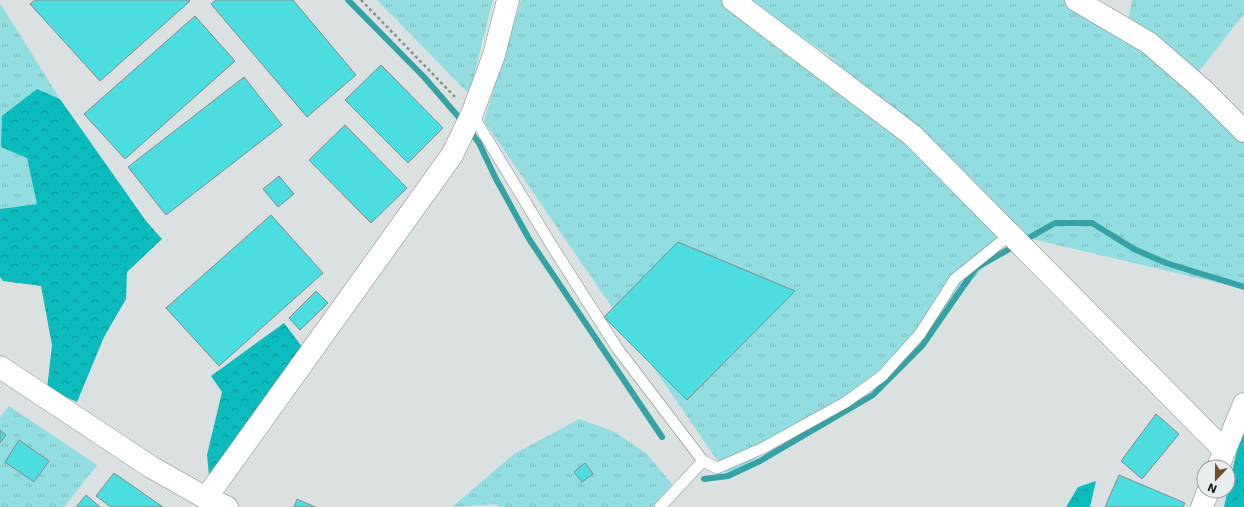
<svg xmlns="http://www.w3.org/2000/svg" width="1244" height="507" font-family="'DejaVu Sans',sans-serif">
  <defs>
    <pattern id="grass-tufts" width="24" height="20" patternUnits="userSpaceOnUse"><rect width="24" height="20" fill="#91dddf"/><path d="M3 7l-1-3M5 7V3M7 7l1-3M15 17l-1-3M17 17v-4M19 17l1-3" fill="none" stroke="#7dbdbf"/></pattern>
    <pattern id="forest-crowns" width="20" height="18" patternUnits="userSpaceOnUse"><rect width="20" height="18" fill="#0bbbbe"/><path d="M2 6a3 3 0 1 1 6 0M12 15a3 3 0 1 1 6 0" fill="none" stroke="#0b989a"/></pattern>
  </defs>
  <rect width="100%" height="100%" fill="#dbe1e1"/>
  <g fill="url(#grass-tufts)">
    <polygon points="377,0 493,0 469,94"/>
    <polygon points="521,0 725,0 843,65 746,0 1075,0 1081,3 1124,43 1132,0 1244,0 1244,14 1189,84 1244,131 1244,289 1011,234 898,369 728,476 484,121"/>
    <polygon points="0,3 60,99 37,89 27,158 38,204 0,209"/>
    <polygon points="9,406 97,465 64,507 0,507 0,417"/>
    <polygon points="579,419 613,431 646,453 672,484 652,507 500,507 495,504 452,507 514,454"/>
  </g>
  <g fill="url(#forest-crowns)">
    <polygon points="37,89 60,99 146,221 162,239 127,272 126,299 104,337 77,402 47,389 52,345 41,286 3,281 0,277 0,209 37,204 27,158 1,147 2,116"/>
    <polygon points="284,323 303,348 209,475 207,455 222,392 211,376"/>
    <polygon points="1244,420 1244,507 1224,507"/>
    <polygon points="1096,481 1090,507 1066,507 1078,487"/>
  </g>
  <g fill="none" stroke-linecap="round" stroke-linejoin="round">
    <g stroke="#35a3a6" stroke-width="6">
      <polyline points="348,0 424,77 463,122"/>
      <polyline points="469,130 479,143 495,177 529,239 662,437"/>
      <polyline points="704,479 728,476 760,461 873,395 922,346 976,268 1055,223 1092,223 1134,249 1166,263 1244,287"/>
    </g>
  </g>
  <g fill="#4bdde0" stroke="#848a8a">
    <polygon points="35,0 189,0 190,1 100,81 30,4"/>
    <polygon points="216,0 293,0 356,75 307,117 211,4"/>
    <polygon points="195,16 235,61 125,159 84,114"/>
    <polygon points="381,65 443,128 408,163 345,100"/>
    <polygon points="244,77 282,125 166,215 128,167"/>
    <polygon points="345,125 407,188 371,223 309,160"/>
    <polygon points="279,176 294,194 278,207 263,189"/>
    <polygon points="271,215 323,273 219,366 166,308"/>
    <polygon points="678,242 795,291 687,400 604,317"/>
    <polygon points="316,291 328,303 300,330 289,318"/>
    <polygon points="1156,414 1179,434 1142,479 1121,461"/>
    <polygon points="0,430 6,435 0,443"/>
    <polygon points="19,440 49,461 34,482 5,462"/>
    <polygon points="585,463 593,474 582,482 574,472"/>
    <polygon points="114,473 163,507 111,507 96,496"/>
    <polygon points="1119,475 1185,503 1183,507 1105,507"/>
    <polygon points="86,495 100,507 76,507"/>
    <polygon points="297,499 315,507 294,507"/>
  </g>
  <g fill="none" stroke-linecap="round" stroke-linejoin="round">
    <g stroke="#7f8585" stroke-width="12">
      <g id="service">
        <polyline points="472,114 552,246 617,348 703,461"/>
        <polyline points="660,507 703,461 717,468 763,448 846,402 882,376 920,334 955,279 1011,234"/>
      </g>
    </g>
    <g stroke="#7f8585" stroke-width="23">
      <g id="minor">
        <polyline points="733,0 912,135 1225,451"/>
        <polyline points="1076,0 1149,43 1202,89 1244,131"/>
        <polyline points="1218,467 1244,404"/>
        <polyline points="206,498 452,155 472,114 494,55 508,0"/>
        <polyline points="1202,507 1208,491"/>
      </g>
    </g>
    <g stroke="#7f8585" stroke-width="23">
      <polyline id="tertiary" points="0,367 151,467 206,498 227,507"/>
    </g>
    <polyline stroke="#888d8d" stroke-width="2.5" stroke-dasharray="3 3" stroke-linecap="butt" points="361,0 456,98"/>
    <use href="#service" stroke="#fff" stroke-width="11"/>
    <use href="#minor" stroke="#fff" stroke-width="22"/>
    <use href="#tertiary" stroke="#fff" stroke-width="22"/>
  </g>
  <g transform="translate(1216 479) rotate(202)"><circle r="19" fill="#e8eeee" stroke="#979c9c"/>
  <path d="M0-3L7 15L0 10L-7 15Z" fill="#714d27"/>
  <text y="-6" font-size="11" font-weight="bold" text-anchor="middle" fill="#1d2020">N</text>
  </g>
</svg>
